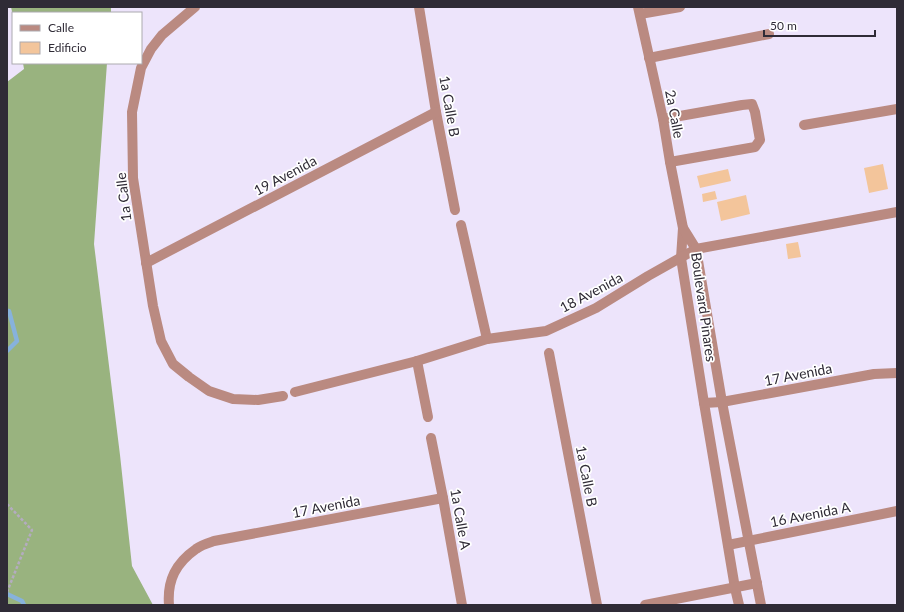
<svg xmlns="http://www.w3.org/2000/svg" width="904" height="612" font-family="Lato,sans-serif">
  <rect width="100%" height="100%" fill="#ede4fb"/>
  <g fill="#99b37f">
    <polygon points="11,7 111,7 111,13 13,13 13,16"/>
    <polygon points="23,63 107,63 94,244 120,455 132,566 153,605 7,605 7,82 24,69"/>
  </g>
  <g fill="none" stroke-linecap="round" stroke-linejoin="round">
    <g stroke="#87b2dc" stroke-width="4.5">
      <polyline points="7,311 9,311 17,341 7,351"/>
      <polyline points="7,594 22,601 24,605"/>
    </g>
  </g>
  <g fill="#f3c59b">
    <polygon points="883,164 888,189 869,193 864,168"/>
    <polygon points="728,169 731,181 700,188 697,176"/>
    <polygon points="715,191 717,199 703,202 702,194"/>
    <polygon points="746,195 750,214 721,221 717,202"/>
    <polygon points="798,242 801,257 788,259 786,244"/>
  </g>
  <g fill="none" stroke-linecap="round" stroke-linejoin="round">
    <polyline stroke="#b4acc0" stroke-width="2.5" stroke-dasharray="3 2" stroke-linecap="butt" points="7,504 32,530 7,592"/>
    <g stroke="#ba8a81" stroke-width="10">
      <polyline points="195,7 162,35 151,49 141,68 132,112 133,178 153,306 161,341 173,364 189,377 209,391 233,399 258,400 283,396"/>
      <polyline points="419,7 436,112 455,210"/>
      <polyline points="638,7 663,119 670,162 683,228 681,258 704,403 735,588 739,605"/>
      <polyline points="640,14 680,7"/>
      <polyline points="649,58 769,34"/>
      <polyline points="663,119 742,105 752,104 755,112 760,140 755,147 670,162"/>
      <polyline points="804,125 897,109"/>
      <polyline points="461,225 487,339"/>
      <polyline points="683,228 696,249 702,284 722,402 761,605"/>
      <polyline points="146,263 436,112"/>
      <polyline points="549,353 597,605"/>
      <polyline points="417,361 428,417"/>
      <polyline points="295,392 417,361 487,339 546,331 596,308 648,276 696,249 897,212"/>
      <polyline points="704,403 722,402 874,374 897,373"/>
      <polyline points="431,438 443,498 462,605"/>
      <polyline points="728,545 897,511"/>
      <path d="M169,605C167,580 176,563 196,549C201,545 208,543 214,541L443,498"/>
      <polyline points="645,605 757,583"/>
    </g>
  </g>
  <g text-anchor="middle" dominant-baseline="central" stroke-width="3.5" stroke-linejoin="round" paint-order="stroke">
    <g font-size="14" fill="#2f2b36" stroke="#fff">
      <text transform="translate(450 106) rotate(80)">1a Calle B</text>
      <text transform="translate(675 114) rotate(79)">2a Calle</text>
      <text transform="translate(285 175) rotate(-28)">19 Avenida</text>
      <text transform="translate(123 197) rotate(-97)">1a Calle</text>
      <text transform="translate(591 292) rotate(-28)">18 Avenida</text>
      <text transform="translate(704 307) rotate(82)">Boulevard Pinares</text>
      <text transform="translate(798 374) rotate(-11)">17 Avenida</text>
      <text transform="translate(587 476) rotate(79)">1a Calle B</text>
      <text transform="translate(326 506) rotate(-11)">17 Avenida</text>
      <text transform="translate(810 514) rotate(-11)">16 Avenida A</text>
      <text transform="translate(461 519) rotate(80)">1a Calle A</text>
    </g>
  </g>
  <rect width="904" height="612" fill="none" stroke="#2f2b36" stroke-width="16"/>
  <rect x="12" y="12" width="130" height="52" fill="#ffffff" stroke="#acaaaf"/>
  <rect x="20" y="25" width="20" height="6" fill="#ba8a81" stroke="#acaaaf"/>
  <text x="48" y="32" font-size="12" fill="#2f2b36">Calle</text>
  <rect x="20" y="42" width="20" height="12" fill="#f3c59b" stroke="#acaaaf"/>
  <text x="48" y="52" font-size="12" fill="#2f2b36">Edificio</text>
  <path d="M764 30v6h111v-6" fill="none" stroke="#2f2b36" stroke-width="2"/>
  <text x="770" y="30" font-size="12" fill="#2f2b36" stroke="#ffffff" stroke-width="3" paint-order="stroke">50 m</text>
</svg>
